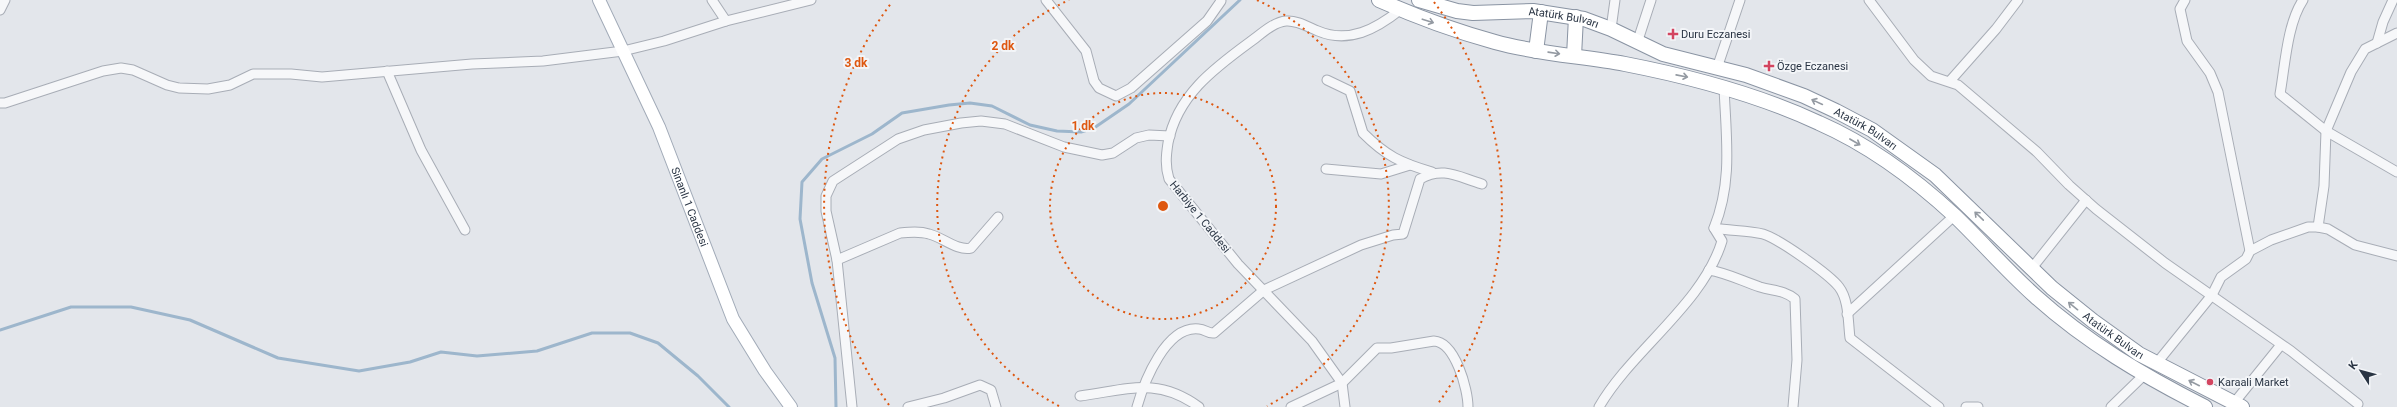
<svg xmlns="http://www.w3.org/2000/svg" width="2397" height="407" font-family="Roboto,sans-serif">
  <rect width="100%" height="100%" fill="#e3e6eb"/>
  <g fill="none" stroke-linecap="round" stroke-linejoin="round">
    <g stroke="#9db6cc" stroke-width="3">
      <polyline points="0,330 71,307 131,307 190,320 278,358 359,371 410,362 441,352 477,356 537,351 592,333 630,333 658,343 698,376 729,407"/>
      <polyline points="836,407 835,358 812,283 800,219 802,182 822,159 872,134 902,113 949,105 970,103 992,106 1030,125 1057,131 1081,132 1094,128 1129,104 1240,0"/>
    </g>
    <g stroke="#a8adb6" stroke-width="11">
      <g id="minor">
        <polyline points="712,0 726,21"/>
        <polyline points="1046,0 1086,51 1094,81 1099,88 1116,96 1131,88 1207,21 1221,1"/>
        <polyline points="1869,0 1914,60 1931,76 1958,85 2037,152 2069,185 2096,209 2165,263 2291,351 2358,404"/>
        <polyline points="2185,0 2180,9 2187,41 2210,73 2218,92 2250,251"/>
        <path d="M2303,0C2287,24 2285,66 2280,94L2326,131L2397,172"/>
        <polyline points="0,10 5,0"/>
        <polyline points="1611,29 1615,0"/>
        <polyline points="1637,43 1651,0"/>
        <polyline points="2377,43 2383,22 2393,0"/>
        <polyline points="1717,68 1740,0"/>
        <polyline points="387,71 421,150 465,230"/>
        <path d="M1327,80L1350,91L1363,133C1386,156 1401,163 1432,172"/>
        <polyline points="1950,81 1996,29 2018,0"/>
        <polyline points="0,103 5,103 103,71 121,68 133,70 167,85 179,88 208,89 230,85 253,74 291,74 322,77 472,64 543,61 623,51 664,41 726,21 811,0"/>
        <polyline points="1326,169 1381,174 1410,165"/>
        <polyline points="2318,227 2324,186 2326,131 2351,72 2365,49 2397,33"/>
        <path d="M1714,228C1730,231 1748,230 1763,234C1779,239 1829,274 1839,287C1849,300 1848,322 1850,338L1939,407"/>
        <path d="M837,260L900,233C910,232 920,231 929,234C942,237 957,251 971,248L998,217"/>
        <polyline points="2032,268 2086,200"/>
        <path d="M1709,270C1727,273 1742,281 1760,287C1773,291 1784,290 1795,299L1797,360L1793,407"/>
        <polyline points="1847,314 1954,216"/>
        <polyline points="2156,364 2212,295 2221,277 2246,259 2250,251 2271,240 2308,227 2318,227 2328,229 2355,245 2397,256"/>
        <path d="M1080,396C1126,390 1157,376 1199,407"/>
        <polyline points="2234,403 2280,346"/>
        <polyline points="852,407 837,260 826,211 826,196 833,181 898,139 924,130 961,123 981,121 1005,124 1064,147 1102,155 1113,153 1136,138 1149,135 1170,136"/>
        <polyline points="908,407 944,398 980,385 991,390 996,407"/>
        <path d="M1137,407C1144,382 1166,325 1199,329C1205,329 1208,334 1214,333L1264,290L1361,245L1393,235L1403,234L1420,179C1443,166 1458,177 1482,184"/>
        <path d="M1291,407L1342,383L1377,348H1391L1434,341C1455,342 1468,389 1468,407"/>
        <path d="M1345,407L1342,383L1312,341L1238,264L1169,179C1165,166 1166,156 1168,143C1177,96 1213,69 1250,42C1260,35 1273,22 1286,21C1297,20 1308,27 1318,31C1349,44 1376,29 1400,10"/>
        <path d="M1599,407C1631,351 1703,304 1722,241L1714,228C1733,181 1726,137 1724,87"/>
        <polyline points="1966,407 1978,407"/>
        <polyline points="2111,407 2144,375"/>
      </g>
    </g>
    <g stroke="#a2abb8" stroke-width="14">
      <g id="major">
        <path id="s1" d="M599,0L659,127L733,319L765,371L791,407"/>
      </g>
    </g>
    <g stroke="#8a94a3" stroke-width="16">
      <g id="highway">
        <path d="M1379,0C1417,17 1455,31 1495,42C1537,54 1582,56 1625,64C1692,77 1757,94 1819,123C1869,145 1915,179 1955,216C1982,242 2007,271 2035,296C2086,342 2144,376 2205,407"/>
        <path id="s2" d="M1419,0L1457,11L1473,13L1533,11L1584,19L1611,29L1663,54L1746,75L1804,96L1836,111L1872,130L1935,175L2052,288L2093,321L2139,354L2242,407"/>
        <polyline points="1536,51 1541,12"/>
        <polyline points="1574,56 1576,17"/>
      </g>
    </g>
    <use href="#minor" stroke="#f6f7f9" stroke-width="9"/>
    <use href="#major" stroke="#fff" stroke-width="12"/>
    <use href="#highway" stroke="#fff" stroke-width="14"/>
  </g>
  <defs><path id="oneway-shaft" d="M-6 0H5M1.5-3L5.5 0L1.5 3" fill="none" stroke-width="1.6" stroke-linecap="round" stroke-linejoin="round"/></defs>
  <g stroke="#949aa2">
    <use href="#oneway-shaft" transform="translate(1428 21) rotate(18)"/>
    <use href="#oneway-shaft" transform="translate(1554 53) rotate(8)"/>
    <use href="#oneway-shaft" transform="translate(1682 76) rotate(11)"/>
    <use href="#oneway-shaft" transform="translate(1817 102) rotate(-155)"/>
    <use href="#oneway-shaft" transform="translate(1855 142) rotate(30)"/>
    <use href="#oneway-shaft" transform="translate(1979 216) rotate(-136)"/>
    <use href="#oneway-shaft" transform="translate(2073 306) rotate(-141)"/>
    <use href="#oneway-shaft" transform="translate(2194 383) rotate(-153)"/>
  </g>
  <g fill="none" stroke="#de570f" stroke-width="2" stroke-dasharray="2 4">
    <circle cx="1163" cy="206" r="113"/>
    <path d="M1059 406A226 226 0 0 1 1069 0M1257 0A226 226 0 0 1 1267 406"/>
    <path d="M889 405A339 339 0 0 1 892 2M1434 2A339 339 0 0 1 1437 405"/>
  </g>
  <g fill="#d34560" stroke="#f3f5f8" stroke-width="1.5">
    <path d="M1671 28h4v4h4v4h-4v4h-4v-4h-4v-4h4z"/>
    <path d="M1767 60h4v4h4v4h-4v4h-4v-4h-4v-4h4z"/>
    <circle cx="2210" cy="382" r="4"/>
  </g>
  <g text-anchor="middle" dominant-baseline="central" stroke-width="4" stroke-linejoin="round" paint-order="stroke">
    <g font-size="11" fill="#2a3544" stroke="#f3f5f8">
      <text stroke="none"><textPath href="#s2" startOffset="147">Atatürk Bulvarı</textPath></text>
      <text stroke="none"><textPath href="#s2" startOffset="471">Atatürk Bulvarı</textPath></text>
      <text stroke="none"><textPath href="#s1" startOffset="226">Sinanlı 1 Caddesi</textPath></text>
      <text transform="translate(1200 217) rotate(51)">Harbiye 1 Caddesi</text>
      <text stroke="none"><textPath href="#s2" startOffset="795">Atatürk Bulvarı</textPath></text>
    </g>
    <g font-size="11" fill="#2a3544" stroke="#f3f5f8" text-anchor="start">
      <text x="1681" y="34">Duru Eczanesi</text>
      <text x="1777" y="66">Özge Eczanesi</text>
      <text x="2218" y="382">Karaali Market</text>
    </g>
  </g>
  <circle cx="1163" cy="206" r="6" fill="#de570f" stroke="#f3f5f8" stroke-width="2"/>
  <g font-size="12" text-anchor="middle" font-weight="bold" fill="#de570f" stroke="#f3f5f8" stroke-width="4" stroke-linejoin="round" paint-order="stroke">
    <text x="1003" y="50">2 dk</text>
    <text x="856" y="67">3 dk</text>
    <text x="1083" y="130">1 dk</text>
  </g>
  <g transform="translate(2361 371) rotate(306)" stroke="#f3f5f8" stroke-width="3" paint-order="stroke">
  <path d="M0-3L7 15L0 10L-7 15Z" fill="#2a3544"/>
  <text y="-6" font-size="11" font-weight="bold" text-anchor="middle" fill="#2a3544">K</text>
  </g>
</svg>
